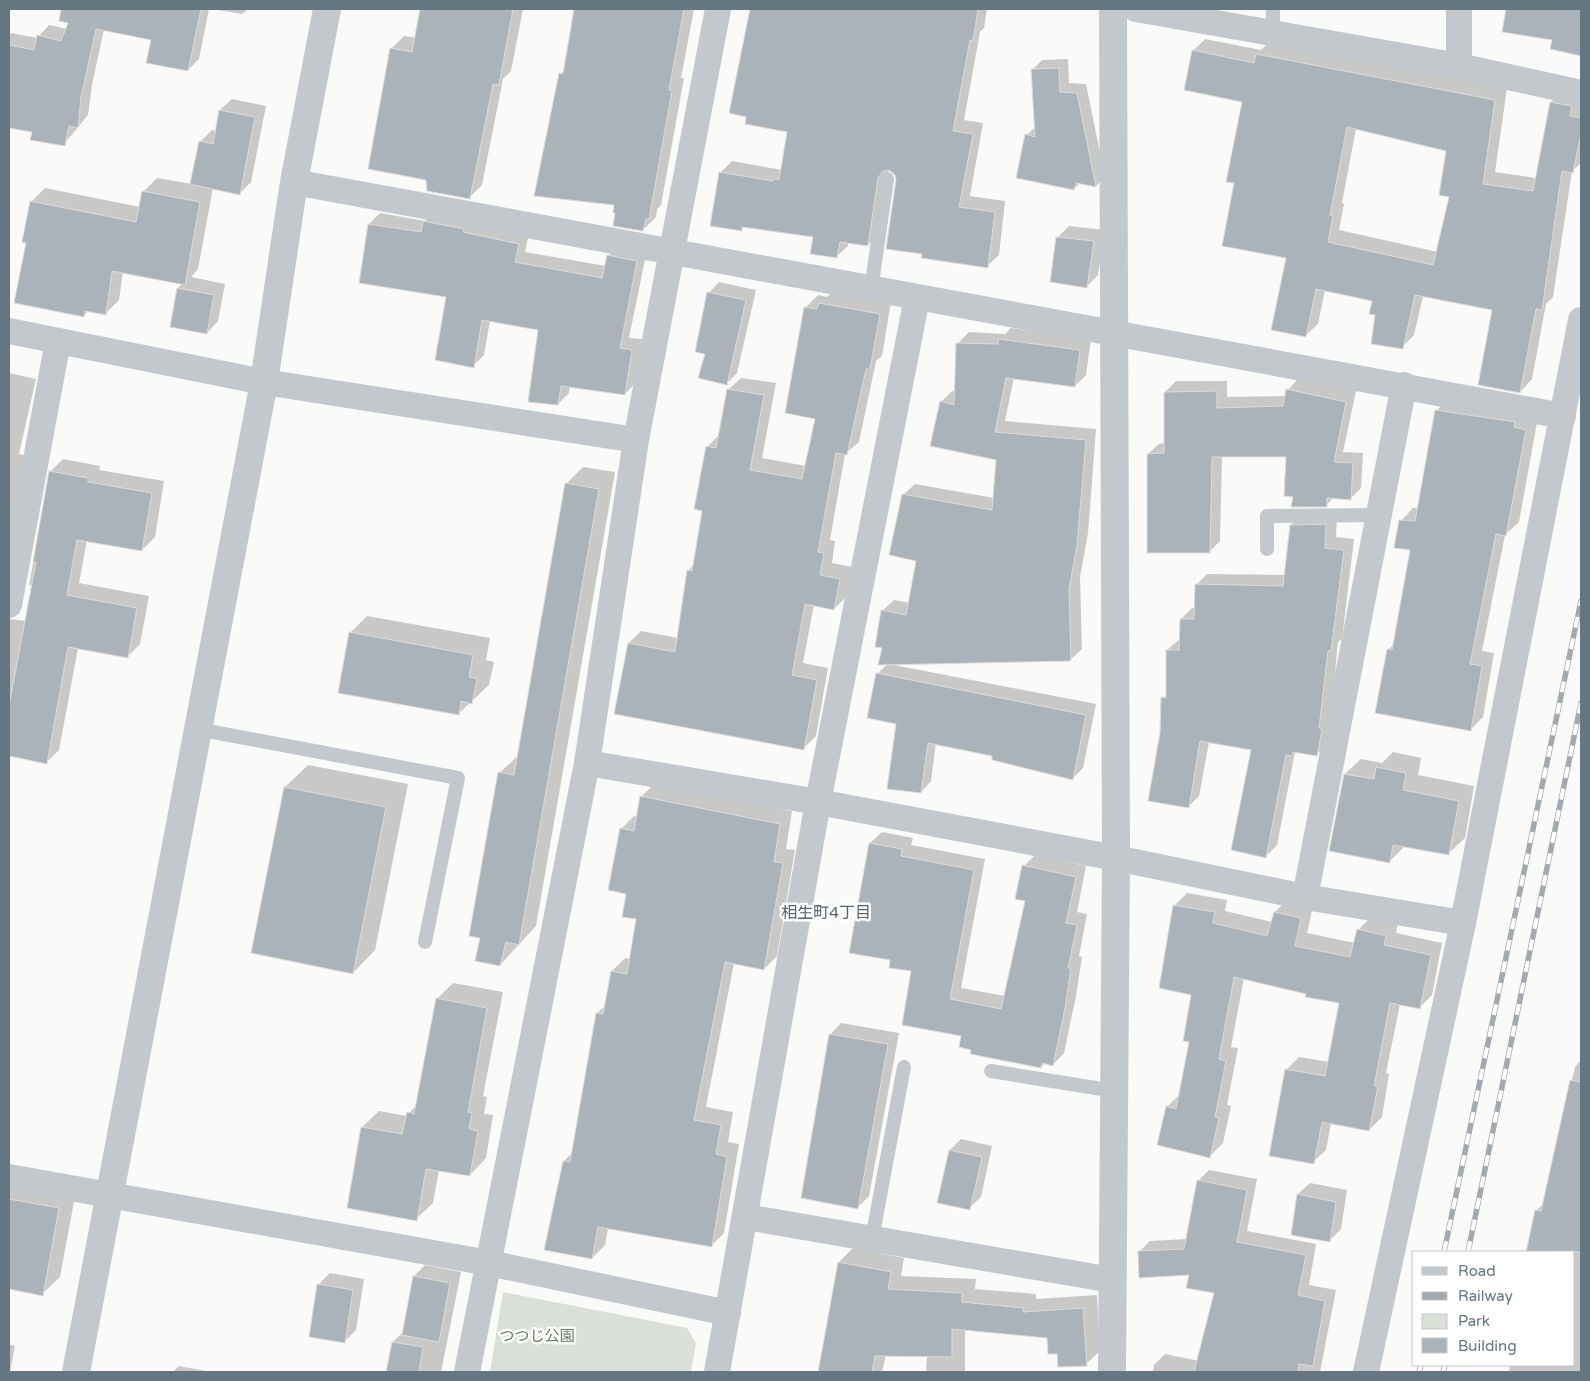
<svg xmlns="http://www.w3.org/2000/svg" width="1590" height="1381" font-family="'Varela Round','Noto Sans JP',sans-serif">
  <rect width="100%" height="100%" fill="#fafaf8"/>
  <polygon fill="#dadfd7" points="503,1292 687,1328 696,1343 691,1372 490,1372"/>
  <g fill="#0003" fill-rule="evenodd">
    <polygon points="72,9 209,9 199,59 188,70 152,39 104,29 92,85 88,115 64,144 33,131 9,127 9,35 11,33 37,38 49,25 68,29"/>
    <polygon points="213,9 248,9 242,14"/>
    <polygon points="421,9 523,9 511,71 503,79 482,185 469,198 427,179 391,49 404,36 416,38"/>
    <polygon points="575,9 694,9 681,78 684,78 661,205 657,209 656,217 643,230 617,212 560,74 565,69"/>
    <polygon points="751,9 987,9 984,28 980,32 964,120 983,123 970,196 1005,201 999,255 987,266 923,253 896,175 889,169 879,234 868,245 848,242 848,246 836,257 815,236 745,226 741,230 721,172 732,161 782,170 789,131 748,116 731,112"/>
    <polygon points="1507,9 1581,9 1581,55 1551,48 1553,39 1504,31"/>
    <path d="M1205,39L1261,50L1269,42L1507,88L1495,172L1536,178L1551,102L1564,90L1581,94V163L1572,171L1553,297L1546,304L1532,379L1520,392L1493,309L1423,296L1414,335L1402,347L1377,314L1373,300L1325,290L1318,324L1305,336L1287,257L1236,182L1243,101L1193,51ZM1356,128L1448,151L1450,196L1438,252L1339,230L1344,204L1342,203Z"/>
    <polygon points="1068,59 1069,83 1086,84 1105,177 1096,186 1080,183 1074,189 1027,135 1036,126 1033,69 1042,60"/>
    <polygon points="232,99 266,106 251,182 240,193 213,188 198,269 191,277 225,284 218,321 207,333 178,288 183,283 123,272 119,300 106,313 89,310 84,316 28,242 23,241 32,201 45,188 140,207 143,192 157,178 192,184 200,142 212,130 216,131 220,110"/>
    <polygon points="434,211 529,233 525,252 606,266 608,256 619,245 647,250 629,338 642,339 635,383 625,394 570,386 569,393 558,404 539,329 490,320 484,355 473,366 447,296 369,224 380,213 425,221"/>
    <polygon points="1069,226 1105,230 1098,275 1087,286 1057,238"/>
    <polygon points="719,282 756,290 737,373 726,384 706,353 709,293"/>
    <polygon points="832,292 891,302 882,356 876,361 859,442 845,454 830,540 835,541 832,563 852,567 846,597 834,609 814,604 803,663 828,668 816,736 804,748 629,643 641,631 678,638 688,571 694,564 704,510 707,447 720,434 728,390 741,378 776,383 762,458 806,466 816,418 787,412 806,307 818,295 827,297"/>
    <polygon points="1011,328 1091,339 1086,375 1075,386 1014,377 1005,421 1096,429 1088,533 1080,577 1082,649 1070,660 894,665 1096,704 1083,768 1073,778 994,755 936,743 931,781 921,792 877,674 888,664 883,647 882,611 894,600 910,603 918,560 903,495 915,484 994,498 998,459 941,402 952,391 956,392 957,344 969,332 1005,334"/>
    <polygon points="9,373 36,379 19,454 29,456 9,567"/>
    <polygon points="1298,379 1356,391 1343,452 1363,453 1361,488 1350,499 1334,498 1326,505 1294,495 1287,456 1222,456 1220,541 1210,551 1148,454 1159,444 1165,443 1165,392 1176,381 1227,381 1227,397 1286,396 1288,390"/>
    <polygon points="1449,398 1538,417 1519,522 1505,535 1482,651 1494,653 1483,717 1470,730 1388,650 1394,644 1411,549 1401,521 1413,508 1419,508 1436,411"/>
    <polygon points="63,459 100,466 99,470 164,481 155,537 142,550 87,540 79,583 149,596 140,644 127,657 78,648 59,750 47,762 9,755 9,619 27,621 33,586 29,585 50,472"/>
    <polygon points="583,467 615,472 536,926 500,965 482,937 499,773 518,756 566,484"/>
    <polygon points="1302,514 1337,514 1336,537 1354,539 1342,639 1338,642 1328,744 1316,755 1295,752 1277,845 1266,856 1253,749 1209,742 1199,796 1188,807 1161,734 1163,698 1168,693 1167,650 1180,639 1181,619 1192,608 1196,608 1196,585 1207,574 1285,575 1291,525"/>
    <polygon points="367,616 490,638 486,660 494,662 489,685 458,714 350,633"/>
    <polygon points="1393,752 1421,758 1418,775 1474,786 1465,838 1449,853 1405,846 1390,861 1345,774 1361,759 1382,763"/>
    <polygon points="308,765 408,784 375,950 353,973 252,952 285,787"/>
    <polygon points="654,784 792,811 786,849 795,850 777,956 764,969 734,963 706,1107 733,1112 728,1142 739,1144 724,1233 711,1246 608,1228 605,1245 592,1258 564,1161 572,1153 597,1013 606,1005 612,971 625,958 630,959 637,918 627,893 621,829 634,816 638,816 641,797"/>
    <polygon points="882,832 913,838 911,845 985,859 961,988 1005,996 1026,901 1024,866 1035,855 1086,866 1077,912 1087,914 1079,956 1082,957 1076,996 1064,1053 1053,1065 1045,1063 1041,1067 972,1049 912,970 892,959 870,843"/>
    <polygon points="1187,893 1227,900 1225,911 1272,922 1275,912 1287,900 1313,906 1307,933 1355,943 1358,930 1371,917 1398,923 1396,933 1442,943 1432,995 1419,1008 1400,1004 1386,1073 1389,1074 1382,1117 1369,1130 1331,1123 1326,1150 1313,1162 1286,1070 1299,1057 1329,1062 1340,1002 1244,978 1231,1047 1238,1048 1227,1105 1231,1106 1223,1143 1210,1156 1167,1107 1180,1094 1190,1041 1193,994 1174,906"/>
    <polygon points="453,983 503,992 483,1096 487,1097 484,1114 493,1115 486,1158 470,1175 439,1170 433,1203 416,1219 362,1127 379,1111 407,1116 418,1103 437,999"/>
    <polygon points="841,1023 899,1033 869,1196 858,1207 830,1035"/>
    <polygon points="1581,1060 1581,1372 1509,1372 1510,1365 1574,1365 1574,1252 1527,1252 1536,1211 1544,1203 1575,1067"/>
    <polygon points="961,1139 992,1146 981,1197 969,1208 950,1150"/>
    <polygon points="1209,1170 1257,1179 1247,1231 1316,1244 1309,1285 1336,1290 1320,1372 1153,1372 1154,1365 1165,1354 1199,1361 1215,1292 1190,1274 1139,1252 1150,1241 1187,1239 1198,1181"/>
    <polygon points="9,1179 76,1191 60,1277 42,1294 9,1288"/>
    <polygon points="1310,1183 1347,1190 1341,1229 1330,1240 1298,1194"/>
    <polygon points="853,1248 904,1258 901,1276 976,1279 975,1289 1036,1294 1036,1299 1097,1295 1100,1351 1086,1364 1058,1352 1048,1337 965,1329 965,1372 926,1372 927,1355 886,1355 882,1372 819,1372 839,1262"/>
    <polygon points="425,1265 461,1272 441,1372 387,1372 393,1342 404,1331 414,1276"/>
    <polygon points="330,1273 364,1279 356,1330 344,1342 318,1285"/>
    <polygon points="9,1344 15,1346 10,1372 9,1372"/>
    <polygon points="179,1366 211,1372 173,1372"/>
  </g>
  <g fill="#aab3b9" stroke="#dcdcda" fill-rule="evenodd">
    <polygon points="61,9 201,9 188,71 146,63 151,40 96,29 81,97 78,128 69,126 65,146 30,140 32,132 9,128 9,45 34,50 37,35 61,41 68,23 59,21"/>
    <polygon points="420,9 513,9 499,85 493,84 470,199 427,191 426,180 368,169 390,48 412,52"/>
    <polygon points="574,9 684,9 669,90 672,91 649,219 646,219 643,231 613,226 615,213 613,213 614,205 534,196 559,73 563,74"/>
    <polygon points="750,9 978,9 973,41 970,40 953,131 973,134 959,207 995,212 988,268 921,258 922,254 886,249 896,180 895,175 889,170 883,171 878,178 868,246 840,242 837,258 810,254 813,237 742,227 742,231 710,226 719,172 773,181 774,179 779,180 787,132 745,124 746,117 729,113"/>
    <polygon points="1506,9 1581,9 1581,56 1550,49 1552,40 1502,32"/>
    <path d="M1192,50L1254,63L1256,54L1495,100L1483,184L1533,191L1550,102L1572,106L1570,116L1581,118V133L1573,173L1562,171L1542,310L1536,309L1520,393L1478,385L1492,310L1415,295L1403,349L1371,344L1375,315L1369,314L1372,301L1316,289L1306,337L1271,330L1286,258L1222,246L1234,183L1226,182L1242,102L1184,90ZM1347,127L1446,151L1439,195L1449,197L1433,265L1328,242L1333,216L1330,215Z"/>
    <polygon points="1059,68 1060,92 1077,93 1096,187 1076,183 1074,190 1016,178 1025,134 1035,137 1031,69"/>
    <polygon points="219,110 255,117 240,195 190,184 199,141 213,144"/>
    <polygon points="142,191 200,202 185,285 112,271 106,315 85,311 84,317 14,303 26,243 22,242 30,201 136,222"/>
    <polygon points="423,221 464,229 463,232 519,244 515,262 602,278 607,255 637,261 620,348 632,350 625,395 561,386 558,405 528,402 538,330 482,320 474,368 435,360 446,297 359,283 368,224 421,232"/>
    <polygon points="1056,237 1094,241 1087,288 1050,282"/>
    <polygon points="177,288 214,295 207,334 170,327"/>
    <polygon points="707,292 746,300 727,385 698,378 705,354 695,352"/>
    <polygon points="819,303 880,314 870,369 866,369 847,455 836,453 818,552 824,553 820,575 840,579 834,610 805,604 792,675 817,680 804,750 614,714 628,643 675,652 687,570 692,571 702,511 694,509 706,446 716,448 727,389 764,395 750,470 802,479 815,419 785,413 804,307 817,309"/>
    <polygon points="998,339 1080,350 1075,387 1006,378 995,432 1086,440 1077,545 1069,589 1071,661 878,665 882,648 875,647 881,610 906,615 916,561 889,555 902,494 992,510 996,460 930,446 940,401 954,405 956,343 998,344"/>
    <polygon points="1286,389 1346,402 1334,462 1353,463 1351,500 1327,498 1327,507 1291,507 1293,497 1284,496 1286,457 1212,457 1210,553 1147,553 1147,454 1164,453 1164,392 1217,391 1217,408 1283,406"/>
    <polygon points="1435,410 1515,422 1514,427 1526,430 1506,536 1496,534 1470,664 1482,666 1471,731 1375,713 1387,649 1392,650 1410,550 1394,548 1399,520 1415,521"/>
    <polygon points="49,471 88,478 88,482 152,493 142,551 77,540 67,595 137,608 128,658 68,647 47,764 9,756 9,706 36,562 33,562"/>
    <polygon points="565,483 599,489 519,945 506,942 500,966 475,961 480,938 469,936 498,772 514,775"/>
    <polygon points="1326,524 1325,548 1344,550 1331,651 1328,651 1319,728 1322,729 1317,756 1293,752 1292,756 1286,755 1266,858 1231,850 1251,750 1200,741 1189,808 1148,801 1160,733 1161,697 1166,698 1166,650 1179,650 1180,619 1194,619 1195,584 1283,586 1290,525"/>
    <polygon points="349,632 473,655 469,677 477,679 472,704 461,701 459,715 338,693"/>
    <polygon points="876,673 1086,715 1073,780 992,760 992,756 928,743 921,793 887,789 896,724 867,718"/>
    <polygon points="1376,767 1406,773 1403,790 1459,801 1449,855 1393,845 1390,863 1329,851 1344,774 1374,779"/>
    <polygon points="284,787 386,807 353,974 251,953"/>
    <polygon points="640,796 780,824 774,862 783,863 764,970 725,962 694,1120 721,1125 716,1154 727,1157 712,1247 598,1227 592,1259 544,1250 563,1161 570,1162 596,1013 603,1014 611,971 627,974 636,919 622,917 626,894 608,890 620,828 634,831"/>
    <polygon points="869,843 902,849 901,856 974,870 950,999 1001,1009 1025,901 1015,899 1022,865 1076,877 1066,923 1077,925 1068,968 1071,968 1065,1008 1053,1066 1042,1063 1041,1068 970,1054 971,1050 959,1047 961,1036 902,1025 911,971 889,968 890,960 849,953"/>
    <polygon points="1173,905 1215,912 1213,923 1267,936 1274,912 1301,918 1295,946 1350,957 1357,929 1386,936 1384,945 1431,955 1420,1009 1390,1003 1374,1086 1378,1086 1369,1131 1322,1122 1314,1164 1269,1156 1285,1069 1325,1076 1339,1003 1305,997 1306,994 1234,977 1219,1059 1226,1061 1215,1117 1219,1118 1210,1158 1157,1145 1166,1106 1176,1109 1189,1042 1183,1041 1191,995 1159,988"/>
    <polygon points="436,998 487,1008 468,1112 472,1113 469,1129 478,1131 470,1176 426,1169 417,1221 347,1208 361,1127 402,1134 407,1112 414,1114"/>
    <polygon points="829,1034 888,1044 858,1209 801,1198"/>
    <polygon points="1570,1080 1581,1082 1581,1252 1526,1252 1535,1210 1541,1211"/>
    <polygon points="949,1150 982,1157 970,1210 937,1203"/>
    <polygon points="1197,1180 1247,1190 1237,1242 1306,1255 1298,1295 1325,1301 1313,1366 1299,1364 1298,1372 1194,1372 1214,1293 1186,1288 1189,1275 1139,1278 1138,1251 1184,1249"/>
    <polygon points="1297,1194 1336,1202 1330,1242 1291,1235"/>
    <polygon points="9,1199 59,1208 43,1296 9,1289"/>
    <polygon points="838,1262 891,1272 888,1289 962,1293 962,1302 1023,1308 1023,1312 1083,1308 1087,1366 1058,1367 1057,1354 1048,1354 1047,1338 952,1329 952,1357 875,1356 872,1372 818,1372"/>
    <polygon points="413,1276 450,1283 439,1342 402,1335"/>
    <polygon points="317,1284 353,1290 345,1343 309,1337"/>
    <polygon points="392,1342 423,1347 419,1372 386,1372"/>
  </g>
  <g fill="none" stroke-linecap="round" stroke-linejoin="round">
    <g stroke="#c3c8cc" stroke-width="14">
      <polyline points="1273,9 1273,34"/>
      <polyline points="871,290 887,179"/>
      <polyline points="1267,549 1267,516 1378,515"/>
      <polyline points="197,729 458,778 425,942"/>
      <polyline points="991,1071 1114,1091"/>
      <polyline points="872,1239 904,1067"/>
    </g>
    <g stroke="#c3c8cc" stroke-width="26">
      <polyline points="1136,9 1459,66 1581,93"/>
      <polyline points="1459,66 1459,9"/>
      <polyline points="294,182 1563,416"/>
      <polyline points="9,331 264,382 636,440"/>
      <polyline points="9,605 58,341"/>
      <polyline points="587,763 818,802 1116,858 1305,897 1463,923"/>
      <polyline points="1305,897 1404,385"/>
      <polyline points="9,1177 489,1263 728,1313"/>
      <polyline points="746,1217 1112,1280"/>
      <polyline points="467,1372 587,763 636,440 718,9"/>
      <polyline points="717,1372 818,802 917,298"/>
      <polyline points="1366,1372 1463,923 1581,320"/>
    </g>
    <g stroke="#c3c8cc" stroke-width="28">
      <polyline points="76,1372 264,382 294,182 327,9"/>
      <polyline points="1112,1372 1116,858 1113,9"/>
    </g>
    <g stroke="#a2aab0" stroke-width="5.5">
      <g id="rail">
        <polyline points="1444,1252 1581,601"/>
        <polyline points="1468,1252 1581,703"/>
        <polyline points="1419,1372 1421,1365"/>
        <polyline points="1443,1372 1445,1365"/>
      </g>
    </g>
    <use href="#rail" stroke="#fff" stroke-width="4" stroke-dasharray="11" stroke-linecap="butt"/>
  </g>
  <g text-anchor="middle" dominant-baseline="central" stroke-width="5" stroke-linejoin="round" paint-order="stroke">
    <g font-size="15" fill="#687a64" stroke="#fff">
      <text x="537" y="1336">つつじ公園</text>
    </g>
    <g font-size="16" fill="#57646e" stroke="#fff">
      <text x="826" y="913">相生町4丁目</text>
    </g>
  </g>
  <rect width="1590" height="1381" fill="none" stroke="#657683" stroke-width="20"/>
  <rect x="1412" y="1251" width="162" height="115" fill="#ffffff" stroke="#c1c8cd"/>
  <rect x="1422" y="1267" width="25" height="8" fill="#c3c8cc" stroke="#c1c8cd"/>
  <text x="1458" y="1276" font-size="15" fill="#657683">Road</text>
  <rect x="1422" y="1292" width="25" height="8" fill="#a2aab0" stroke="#c1c8cd"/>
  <text x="1458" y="1301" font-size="15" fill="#657683">Railway</text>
  <rect x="1422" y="1314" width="25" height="15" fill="#dadfd7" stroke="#c1c8cd"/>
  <text x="1458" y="1326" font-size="15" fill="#657683">Park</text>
  <rect x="1422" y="1338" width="25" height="15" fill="#aab3b9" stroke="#c1c8cd"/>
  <text x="1458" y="1351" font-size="15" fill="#657683">Building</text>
</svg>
